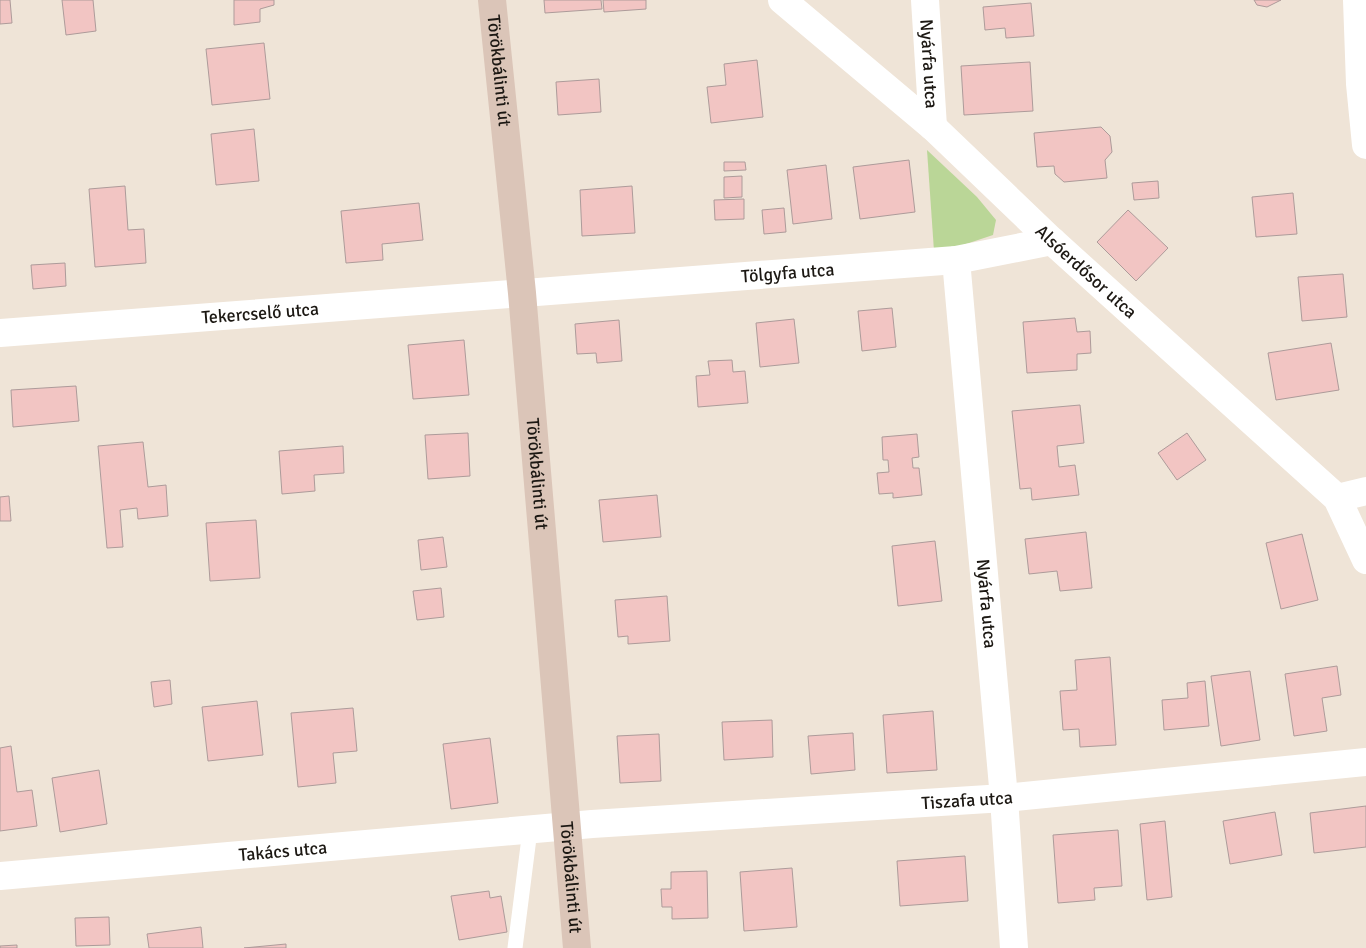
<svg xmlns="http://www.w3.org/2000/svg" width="1366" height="948" font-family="Signika,sans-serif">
  <rect width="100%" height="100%" fill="#efe4d7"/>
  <polygon fill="#bad697" points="927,150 977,197 996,220 993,235 957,247 934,251"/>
  <g fill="#f2c5c3" stroke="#ad9b9a">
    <polygon points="0,0 10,0 12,23 0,24"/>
    <polygon points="62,0 93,0 96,31 66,35"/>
    <polygon points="234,0 274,0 274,5 260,9 260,22 234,25"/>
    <polygon points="544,0 601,0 602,9 545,13"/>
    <polygon points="603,0 646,0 646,9 604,12"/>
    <polygon points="1254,0 1281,0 1267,7 1257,5"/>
    <polygon points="1031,3 1034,36 1006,38 1005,28 985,30 983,7"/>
    <polygon points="264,43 270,99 212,105 206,49"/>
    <polygon points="757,60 763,117 711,123 707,87 726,85 724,64"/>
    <polygon points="1030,62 1033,111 964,115 961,66"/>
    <polygon points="599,79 601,112 558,115 556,82"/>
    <polygon points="1101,127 1110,136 1112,152 1105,160 1107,178 1064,182 1055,174 1054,166 1037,167 1034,133"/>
    <polygon points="254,129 259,181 216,185 211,134"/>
    <polygon points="909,160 915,212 860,219 853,167"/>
    <polygon points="724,162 745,162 746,170 724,171"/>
    <polygon points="826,165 832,219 793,224 787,170"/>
    <polygon points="742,176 742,197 724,198 724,177"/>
    <polygon points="1158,181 1159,198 1134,200 1132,183"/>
    <polygon points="125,186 128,230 144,229 146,263 95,267 89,189"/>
    <polygon points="632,186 635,233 582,236 580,190"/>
    <polygon points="1293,193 1297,234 1256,237 1252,197"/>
    <polygon points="744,199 744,219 715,220 714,200"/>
    <polygon points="419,203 423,240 382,244 383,260 346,263 341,211"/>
    <polygon points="784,208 786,232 764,234 762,210"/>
    <polygon points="1128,210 1168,248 1136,281 1097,242"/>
    <polygon points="65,263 66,286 33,289 31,265"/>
    <polygon points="1343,274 1347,317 1302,321 1298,277"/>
    <polygon points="892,308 896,347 862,351 858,311"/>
    <polygon points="1075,318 1077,332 1090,331 1091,353 1077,354 1077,370 1027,373 1023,322"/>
    <polygon points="794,319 799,363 760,367 756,323"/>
    <polygon points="619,320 622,361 597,363 596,353 577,354 575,324"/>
    <polygon points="464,340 469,395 413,399 408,345"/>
    <polygon points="1331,343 1339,390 1276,400 1268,353"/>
    <polygon points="732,360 733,372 745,371 748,403 698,407 696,376 710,375 708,361"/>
    <polygon points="76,386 79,421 13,427 11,390"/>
    <polygon points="1080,405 1084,443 1057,446 1059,467 1075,465 1079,495 1032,500 1031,488 1020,489 1012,411"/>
    <polygon points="468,433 470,476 428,479 425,435"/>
    <polygon points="1187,433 1206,460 1177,480 1158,453"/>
    <polygon points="917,434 919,457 912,458 913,468 919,468 922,495 893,498 893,493 879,494 877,473 889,472 888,460 883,460 882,437"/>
    <polygon points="143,442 148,487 166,485 168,516 138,519 137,508 120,510 123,547 107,548 98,446"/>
    <polygon points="343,446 344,473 314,475 315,491 282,494 279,451"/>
    <polygon points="657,495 661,537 603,542 599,500"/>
    <polygon points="9,496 11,521 0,521 0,497"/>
    <polygon points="256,520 260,578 210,581 206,523"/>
    <polygon points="1086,532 1092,588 1060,591 1057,571 1029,574 1025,539"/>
    <polygon points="1302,534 1318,600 1281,609 1266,543"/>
    <polygon points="443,537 447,567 421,570 418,540"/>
    <polygon points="935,541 942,601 898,606 892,546"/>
    <polygon points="441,588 444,617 417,620 413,591"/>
    <polygon points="667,596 670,641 628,644 628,636 618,637 615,600"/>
    <polygon points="1110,657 1116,745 1080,747 1079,729 1063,730 1060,691 1077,690 1075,660"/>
    <polygon points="1337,666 1341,695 1322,698 1327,731 1294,736 1285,674"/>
    <polygon points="1250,671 1260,740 1221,746 1211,676"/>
    <polygon points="170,680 172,704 154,707 151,682"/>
    <polygon points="1205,681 1209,726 1164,730 1162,700 1188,698 1187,683"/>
    <polygon points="257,701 263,755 208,761 202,707"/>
    <polygon points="353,708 357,751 333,753 336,783 298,787 291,713"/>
    <polygon points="933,711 937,770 887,773 883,715"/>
    <polygon points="772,720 773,757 724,760 722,722"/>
    <polygon points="853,733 855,770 811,774 808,736"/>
    <polygon points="659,734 661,781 620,783 617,736"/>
    <polygon points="490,738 498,803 451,809 443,744"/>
    <polygon points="11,746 17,792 32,790 37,826 0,831 0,748"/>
    <polygon points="99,770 107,824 60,832 52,778"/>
    <polygon points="1366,806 1366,847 1314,853 1310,813"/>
    <polygon points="1275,812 1282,855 1230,864 1223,821"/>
    <polygon points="1165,821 1172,897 1147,900 1140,824"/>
    <polygon points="1118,830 1122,886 1094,888 1095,900 1058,903 1053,835"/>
    <polygon points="965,856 968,901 900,906 897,861"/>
    <polygon points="792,868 797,927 744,931 740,872"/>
    <polygon points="707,871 708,918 672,919 672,907 662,907 661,889 671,889 671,872"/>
    <polygon points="489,891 490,898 501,896 507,932 459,940 451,896"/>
    <polygon points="109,917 110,945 76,946 75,918"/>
    <polygon points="201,927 203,948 149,948 147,934"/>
    <polygon points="286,944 286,948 244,948"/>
    <polygon points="17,945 17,948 0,948 0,946"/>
  </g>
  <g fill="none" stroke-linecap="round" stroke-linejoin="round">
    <polyline stroke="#fff" stroke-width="15" points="515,948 530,830"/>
    <g stroke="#fff" stroke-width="28">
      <path id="s1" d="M782,0L933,127L1052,241L1337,498L1366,560"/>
      <path id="s2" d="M925,0L933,127"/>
      <polyline points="1357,0 1360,84 1366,145"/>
      <path id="s3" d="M956,260L1004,798L1014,948"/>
      <path id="s4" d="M0,333L956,260L1052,241"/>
      <polyline points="1337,498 1366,491"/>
      <path id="s5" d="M0,876L592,824L1004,798L1366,762"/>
    </g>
    <path stroke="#dbc5b8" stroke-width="28" id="s6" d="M492,0L522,293L577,948"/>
  </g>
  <g text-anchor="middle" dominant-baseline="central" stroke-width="4.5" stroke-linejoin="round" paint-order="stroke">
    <g font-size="18" fill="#1c1813" stroke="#efe4d7">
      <text stroke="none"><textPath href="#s2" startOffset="64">Nyárfa utca</textPath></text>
      <text stroke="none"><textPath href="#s6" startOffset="71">Törökbálinti út</textPath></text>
      <text stroke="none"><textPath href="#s1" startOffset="408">Alsóerdősor utca</textPath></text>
      <text stroke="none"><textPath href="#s4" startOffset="790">Tölgyfa utca</textPath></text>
      <text stroke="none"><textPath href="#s4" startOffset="261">Tekercselő utca</textPath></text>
      <text stroke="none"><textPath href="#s6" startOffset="476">Törökbálinti út</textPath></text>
      <text stroke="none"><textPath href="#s3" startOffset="345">Nyárfa utca</textPath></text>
      <text stroke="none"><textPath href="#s5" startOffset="970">Tiszafa utca</textPath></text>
      <text stroke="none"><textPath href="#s5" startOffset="284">Takács utca</textPath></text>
      <text stroke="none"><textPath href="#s6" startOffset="881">Törökbálinti út</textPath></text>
    </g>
  </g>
</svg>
